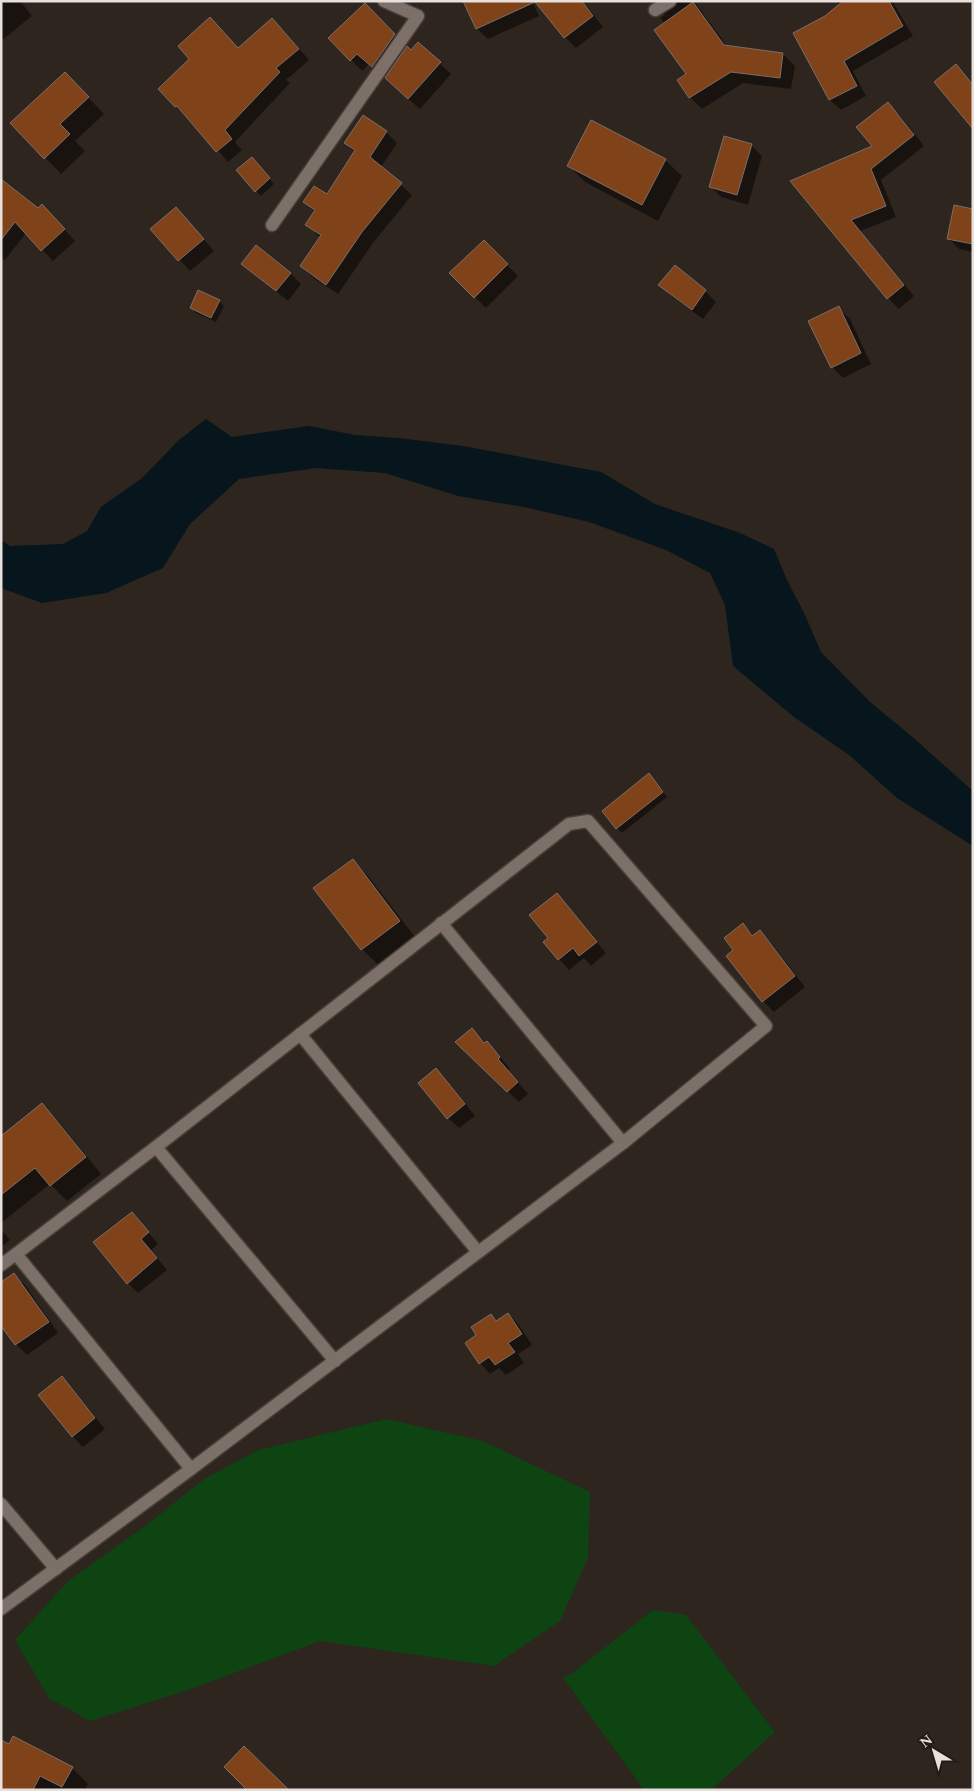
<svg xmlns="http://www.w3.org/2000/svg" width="974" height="1791" font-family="Spectral,serif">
  <rect width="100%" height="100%" fill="#2f251f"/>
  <g fill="#0e4312">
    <polygon points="386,1419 483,1441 590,1492 588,1558 560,1621 494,1666 320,1641 191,1689 90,1721 49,1698 15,1640 68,1581 148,1524 204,1479 259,1450"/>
    <polygon points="653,1610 686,1615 775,1732 711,1790 644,1790 563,1678 571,1674"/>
  </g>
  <polygon fill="#07151c" points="206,419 232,437 309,426 355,435 399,438 463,446 601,472 655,504 740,533 774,549 787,580 805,615 821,652 870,702 909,734 973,791 973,846 897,798 849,755 794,717 733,666 725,605 710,573 666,550 589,522 524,507 458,496 385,473 316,468 239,479 190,524 163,568 106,593 42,603 1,588 1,540 10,546 63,544 87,531 101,507 142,478 179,440"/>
  <g fill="#0007">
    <polygon points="1,1 20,1 32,16 1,41"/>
    <polygon points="464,1 532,1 539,16 488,39 477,29"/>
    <polygon points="537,1 583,1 603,27 576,48 565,37"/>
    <polygon points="651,1 694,1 727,46 783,54 795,66 791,89 743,83 702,109 690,97 688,75 661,17 665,15"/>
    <polygon points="836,1 892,1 913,36 853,71 866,96 841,110 830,100 795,34 841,10"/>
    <polygon points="365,5 405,46 384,77 369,64 362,71 330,38"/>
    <polygon points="210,18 238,49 283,30 309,60 286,80 290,83 235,142 242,150 228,162 188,116 160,89 191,59"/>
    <polygon points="418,43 451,74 420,109 397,89 411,52"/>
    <polygon points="81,90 104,114 75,141 85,151 61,174 12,123"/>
    <polygon points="888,104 899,114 924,146 881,180 896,217 860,231 914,296 899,309 888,298 792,182 874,146"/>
    <polygon points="592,122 665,160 682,176 658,221 585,182 569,166"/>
    <polygon points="386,132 397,143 381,167 412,195 373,243 338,294 312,277 301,266 321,238 306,224 315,212 305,202 327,196 355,152 345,143"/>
    <polygon points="751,145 762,156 748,205 721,197 710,186"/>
    <polygon points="256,164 274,184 261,196 256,191"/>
    <polygon points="1,192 53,217 75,241 53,261 26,233 5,260 1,257"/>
    <polygon points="176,208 214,251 190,271 152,229"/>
    <polygon points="973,210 973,252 959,249 948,238"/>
    <polygon points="484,242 518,276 486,308 451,273"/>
    <polygon points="243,264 290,273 301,284 288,301 254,274"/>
    <polygon points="660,285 705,291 716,302 703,319 670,295"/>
    <polygon points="219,301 224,306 216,322 196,313 191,308"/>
    <polygon points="839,308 850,319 871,364 843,378 832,367"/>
    <polygon points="654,780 667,797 622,833 617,828"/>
    <polygon points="352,860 368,876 415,937 378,965 362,949"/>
    <polygon points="557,895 606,953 591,966 584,958 569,970 559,959 549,938"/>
    <polygon points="742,925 754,936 760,932 771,943 805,987 774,1012 763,1001 735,951"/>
    <polygon points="472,1030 497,1053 510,1069 508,1070 528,1094 519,1102 467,1052"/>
    <polygon points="436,1070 446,1080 475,1116 459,1128 448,1118"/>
    <polygon points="42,1105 58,1121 101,1174 67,1201 50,1184 1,1223 1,1138"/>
    <polygon points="132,1213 158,1244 151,1250 167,1270 138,1293 128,1283"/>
    <polygon points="1,1229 10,1240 1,1247"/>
    <polygon points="14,1275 25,1285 58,1333 27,1355 16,1344 1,1323"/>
    <polygon points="508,1314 519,1325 532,1345 518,1354 524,1363 506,1375 499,1368 490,1374 480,1363 491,1315 497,1322"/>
    <polygon points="62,1377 72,1388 105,1429 83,1447 72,1436"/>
    <polygon points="1,1742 72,1768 88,1784 85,1790 1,1790"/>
  </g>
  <g fill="#7f4219" stroke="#7b6e68">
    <polygon points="463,1 582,1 593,16 564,38 535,2 476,29"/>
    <polygon points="843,1 889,1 903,26 844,61 857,86 829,100 793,33 825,16"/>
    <polygon points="693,2 724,45 783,53 780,78 731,72 689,98 677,80 686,74 654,30"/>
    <polygon points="365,3 395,34 372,67 357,54 350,61 328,38"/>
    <polygon points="210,17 238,48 272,18 299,49 276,68 280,72 225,130 232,139 216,152 177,106 175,107 158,89 189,59 178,46"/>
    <polygon points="418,42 441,62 408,99 385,78 407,46 411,50"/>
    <polygon points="956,64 973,85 973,129 934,82"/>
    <polygon points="65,72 89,97 60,124 70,134 44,159 10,123"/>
    <polygon points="888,102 914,135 871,169 886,206 851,220 904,285 887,299 790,181 872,146 856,127"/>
    <polygon points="363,115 387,131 370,157 402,183 362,232 326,285 300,266 321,235 305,225 315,210 303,202 314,186 327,194 355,150 344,143"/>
    <polygon points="591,120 666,159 642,205 567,166"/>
    <polygon points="724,136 752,144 737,195 709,187"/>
    <polygon points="252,157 270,178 255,192 236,170"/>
    <polygon points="1,179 38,208 42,204 65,229 41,251 15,222 1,240"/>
    <polygon points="954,205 973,209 973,244 947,239"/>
    <polygon points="176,207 204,239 178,261 150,229"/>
    <polygon points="484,240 508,264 474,298 449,273"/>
    <polygon points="256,245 291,273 276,291 241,264"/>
    <polygon points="675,265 706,290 692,310 658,285"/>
    <polygon points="198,290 220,300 211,318 190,308"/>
    <polygon points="839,306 861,353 831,368 808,321"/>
    <polygon points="649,773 663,792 616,829 602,811"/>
    <polygon points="353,859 400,921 361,950 313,888"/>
    <polygon points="557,893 597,942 579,956 573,948 558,960 543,942 548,938 529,915"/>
    <polygon points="743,923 752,936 760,930 795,976 762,1002 726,956 733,950 724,938"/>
    <polygon points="472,1028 484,1043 487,1041 500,1057 498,1059 518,1082 507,1092 455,1042"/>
    <polygon points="436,1068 465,1104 447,1119 418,1083"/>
    <polygon points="42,1103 86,1157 50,1186 35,1168 1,1195 1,1136"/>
    <polygon points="132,1212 149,1232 141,1239 157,1258 127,1284 93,1242"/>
    <polygon points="14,1273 49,1322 15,1345 1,1326 1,1282"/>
    <polygon points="508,1313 522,1334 508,1343 515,1352 495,1365 489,1357 479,1364 465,1343 476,1335 471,1327 491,1314 496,1321"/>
    <polygon points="62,1376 95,1418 72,1437 38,1395"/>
    <polygon points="13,1736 73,1767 62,1787 40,1776 33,1790 1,1790 1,1740 9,1744"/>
    <polygon points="244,1746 289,1790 247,1790 224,1767"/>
  </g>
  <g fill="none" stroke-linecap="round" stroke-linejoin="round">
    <g stroke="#49403c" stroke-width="15">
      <g id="street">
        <polyline points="655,10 670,1"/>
        <polyline points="272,225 418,16 384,1"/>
        <polyline points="441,923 623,1143"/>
        <polyline points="300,1034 478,1252"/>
        <polyline points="156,1147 335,1361"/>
        <polyline points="1,1265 16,1254"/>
        <polyline points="1,1504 56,1569"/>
        <polyline points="1,1609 191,1469 623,1143 766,1026 588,821 569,824 156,1147 16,1254 191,1469"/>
      </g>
    </g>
    <use href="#street" stroke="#7c7069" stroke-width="12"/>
  </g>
  <rect width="974" height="1791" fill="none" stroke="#e7e0dd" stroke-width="5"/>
  <g transform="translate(934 1751) rotate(322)" stroke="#251b16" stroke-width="4" paint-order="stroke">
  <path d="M0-4L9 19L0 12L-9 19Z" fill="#e7e0dd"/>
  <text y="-8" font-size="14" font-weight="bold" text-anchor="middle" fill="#e7e0dd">N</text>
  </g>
</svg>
